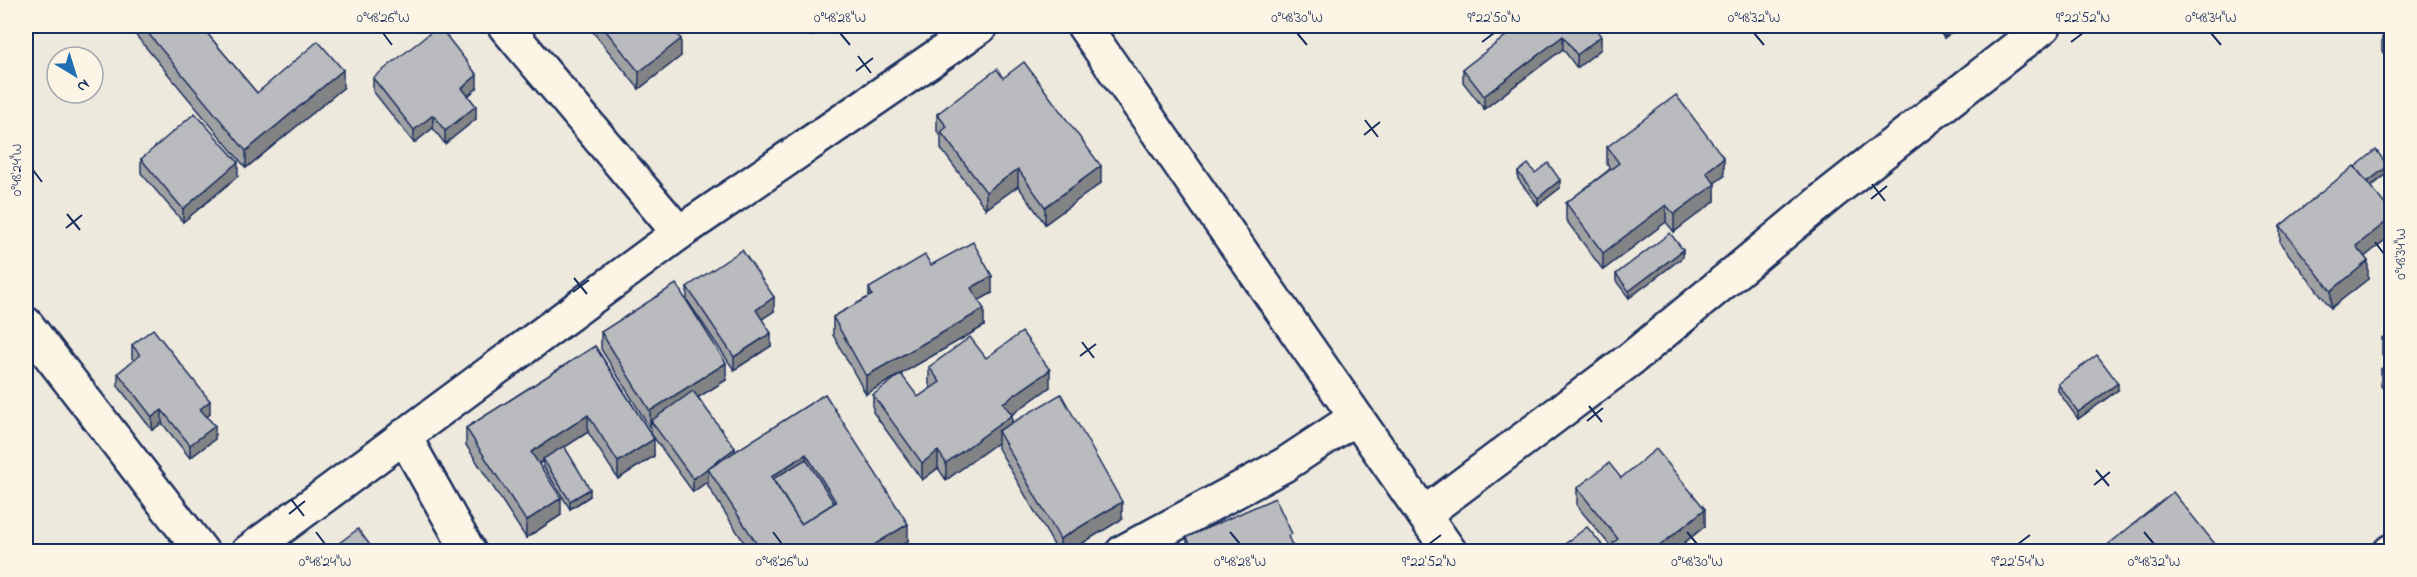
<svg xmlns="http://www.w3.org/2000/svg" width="2417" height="577" font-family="'Indie Flower',sans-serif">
  <rect width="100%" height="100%" fill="#eee9dd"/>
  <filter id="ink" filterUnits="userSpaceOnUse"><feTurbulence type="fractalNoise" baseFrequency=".0167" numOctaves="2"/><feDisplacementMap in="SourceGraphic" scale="12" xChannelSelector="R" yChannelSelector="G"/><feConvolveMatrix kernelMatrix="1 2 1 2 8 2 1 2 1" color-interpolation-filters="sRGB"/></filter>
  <g filter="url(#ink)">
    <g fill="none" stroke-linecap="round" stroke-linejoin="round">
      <g stroke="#1b2f5e" stroke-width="38">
        <g id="minor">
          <polyline points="505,26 679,233"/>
          <polyline points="1084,26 1450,552"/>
          <polyline points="26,324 202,552"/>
          <polyline points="404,436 469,552"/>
          <polyline points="1424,514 1632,358 1830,194 2044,26"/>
          <polyline points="248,552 679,233 981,26"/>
          <polyline points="1123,552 1284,465 1355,418"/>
          <polyline points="2390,552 2392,551"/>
        </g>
      </g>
      <use href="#minor" stroke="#fcf5e5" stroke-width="33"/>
    </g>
    <g fill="#a0a1a3" stroke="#1b2f5e" stroke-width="1.5">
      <polygon points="129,26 201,26 257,93 343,88 246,168 129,27"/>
      <polygon points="593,26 670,26 681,56 639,89 593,32"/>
      <polygon points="804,26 826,26 813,36"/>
      <polygon points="1593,26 1601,49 1577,68 1563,49 1484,109 1463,82 1463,69"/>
      <polygon points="1935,26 1960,26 1944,38"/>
      <polygon points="2391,31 2391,64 2382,51 2382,38"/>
      <polygon points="373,78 477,88 468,96 476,119 445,144 433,128 414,143 373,91"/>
      <polygon points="1003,78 1101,183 1045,224 1018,186 986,209 941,149 941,136 937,131 937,114"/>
      <polygon points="1607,147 1724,176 1714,183 1715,201 1674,232 1666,222 1603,270 1566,220 1566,203 1610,169 1607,164"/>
      <polygon points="141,159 238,176 183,222 141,173"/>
      <polygon points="2355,167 2388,173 2371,187 2391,235 2364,257 2368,279 2331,308 2280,243 2280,226"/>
      <polygon points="1518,172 1535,173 1560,188 1538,205 1518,179"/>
      <polygon points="1683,257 1629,298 1616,281 1616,274"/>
      <polygon points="931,265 992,293 979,300 984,326 866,394 833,335 833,317 869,297 869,288"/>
      <polygon points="687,287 774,311 762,319 771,346 734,370 687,300"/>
      <polygon points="2391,330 2391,399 2381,386 2381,369 2388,363 2382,355 2382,338"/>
      <polygon points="601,332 726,380 698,397 735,452 825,394 908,541 891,552 750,552 708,486 708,481 693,492 652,435 654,456 618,479 588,432 564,447 590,496 570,509 543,466 543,461 539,464 561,515 526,538 466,445 466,428 595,346 651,434 651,428 650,428 601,349"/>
      <polygon points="132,345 210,414 207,417 215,439 190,458 162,423 152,430 118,386 118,373 134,360 132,358"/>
      <polygon points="986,358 1050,387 1012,414 1012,422 1122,519 1068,552 1058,552 998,448 998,442 946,480 938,468 922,480 873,412 873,395 918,397 931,388 929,384 929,367"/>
      <polygon points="2058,384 2118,390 2078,419 2058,391"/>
      <polygon points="1621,478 1705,526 1673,552 1613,552 1613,549 1577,506 1577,488"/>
      <polygon points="1187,537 1292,544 1295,552 1187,552"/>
    </g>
    <g fill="#828385" stroke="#1b2f5e" stroke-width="1.5">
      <polygon points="817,26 826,26 813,36 813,29"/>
      <polygon points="1951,26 1960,26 1944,38 1944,31"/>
      <polygon points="1563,36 1563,49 1484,109 1484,96"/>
      <polygon points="1601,36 1601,49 1577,68 1577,55"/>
      <polygon points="681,39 681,56 639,89 639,72"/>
      <polygon points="343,70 343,88 246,168 246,151"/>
      <polygon points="477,75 477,88 462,101 462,88"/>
      <polygon points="476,106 476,119 445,144 445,131"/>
      <polygon points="433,115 433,128 414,143 414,130"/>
      <polygon points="1724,158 1724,176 1706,189 1706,172"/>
      <polygon points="238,162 238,176 183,222 183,209"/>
      <polygon points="1101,166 1101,183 1045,224 1045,207"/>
      <polygon points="2388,166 2388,173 2366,190 2366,183"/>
      <polygon points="1018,169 1018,186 986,209 986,192"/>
      <polygon points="1560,180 1560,188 1538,205 1538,198"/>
      <polygon points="1715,184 1715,201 1674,232 1674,214"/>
      <polygon points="1666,205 1666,222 1603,270 1603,253"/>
      <polygon points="2391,218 2391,235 2356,264 2356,246"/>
      <polygon points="1683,250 1683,257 1629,298 1629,291"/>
      <polygon points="2368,261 2368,279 2331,308 2331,291"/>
      <polygon points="992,276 992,293 971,305 971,288"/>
      <polygon points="774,297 774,311 756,323 756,310"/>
      <polygon points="984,309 984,326 866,394 866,376"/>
      <polygon points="771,333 771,346 734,370 734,357"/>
      <polygon points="726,363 726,380 654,425 651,421 650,428 650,411"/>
      <polygon points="1050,370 1050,387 1003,421 1003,403"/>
      <polygon points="2118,383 2118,390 2078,419 2078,412"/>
      <polygon points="210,401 210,414 200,422 200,409"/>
      <polygon points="162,410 162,423 152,430 152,417"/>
      <polygon points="588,415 588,432 544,461 543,459 543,461 531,469 531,452"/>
      <polygon points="1012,415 1012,432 998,431 998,442 946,480 946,463"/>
      <polygon points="215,426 215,439 190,458 190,445"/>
      <polygon points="654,439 654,456 618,479 618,462"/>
      <polygon points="735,448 735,461 708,469 708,481 693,492 693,479"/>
      <polygon points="938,451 938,468 922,480 922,463"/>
      <polygon points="806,454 806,472 777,490 771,477"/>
      <polygon points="590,489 590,496 570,509 570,501"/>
      <polygon points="561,498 561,515 526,538 526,521"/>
      <polygon points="1122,502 1122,519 1068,552 1060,552 1060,539"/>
      <polygon points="1705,509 1705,526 1673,552 1652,552"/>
      <polygon points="908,524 908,541 891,552 872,552 872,546"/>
      <polygon points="1603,546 1603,552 1596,552"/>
    </g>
    <g fill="#babbbe" stroke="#1b2f5e" stroke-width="1.5" fill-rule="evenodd">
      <polygon points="142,26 201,26 257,93 318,41 343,70 246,151"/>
      <polygon points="439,26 477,75 462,88 476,106 445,131 433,115 414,130 373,78"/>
      <polygon points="602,26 670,26 681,39 639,72"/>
      <polygon points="810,26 817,26 813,29"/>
      <polygon points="1519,26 1593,26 1601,36 1577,55 1563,36 1484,96 1463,69"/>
      <polygon points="1940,26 1951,26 1944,31"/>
      <polygon points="2391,31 2391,51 2382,38"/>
      <polygon points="1024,62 1101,166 1045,207 1018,169 986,192 941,132 947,127 937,114 997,69 1003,78"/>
      <polygon points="1676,95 1724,158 1706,172 1715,184 1674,214 1666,205 1603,253 1566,203 1619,163 1607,147"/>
      <polygon points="195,113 238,162 183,209 141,159"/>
      <polygon points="2376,150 2388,166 2367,182 2355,167"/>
      <polygon points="1548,163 1560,180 1538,198 1518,172 1528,164 1535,173"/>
      <polygon points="2354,166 2391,212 2391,218 2356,246 2368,261 2331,291 2280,226"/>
      <polygon points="1670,233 1683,250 1629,291 1616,274"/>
      <polygon points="973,242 992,276 971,288 984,309 866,376 833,317 872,295 869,288 925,255 931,265"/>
      <polygon points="742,250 774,297 756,310 771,333 734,357 687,287"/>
      <polygon points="676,284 726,363 650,411 601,332"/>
      <polygon points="153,329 210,401 200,409 215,426 190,445 162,410 152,417 118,373 140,355 132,345"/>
      <polygon points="2391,330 2391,350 2382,338"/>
      <polygon points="1022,332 1050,370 1003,403 1012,415 946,463 938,451 922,463 873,395 901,374 918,397 940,382 929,367 970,337 986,358"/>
      <polygon points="595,346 654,439 618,462 588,415 531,452 561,498 526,521 466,428"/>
      <polygon points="2097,355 2118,383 2078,412 2058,384"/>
      <polygon points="2391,360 2391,382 2381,369"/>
      <polygon points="693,391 735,448 693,479 651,421"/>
      <path d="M825,394L908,524L872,546L875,552H762L708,469ZM806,454L836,502L801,524L771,477Z"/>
      <polygon points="1061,394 1122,502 1060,539 998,431"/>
      <polygon points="564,446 590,489 570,501 543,459"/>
      <polygon points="1656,449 1705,509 1652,552 1619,552 1613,543 1618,539 1577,488 1609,463 1621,478"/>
      <polygon points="806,459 834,503 801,524 773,479"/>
      <polygon points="2173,492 2219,549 2216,552 2099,552"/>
      <polygon points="1275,498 1292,534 1288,536 1295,552 1193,552 1187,537"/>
      <polygon points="1587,527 1603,546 1596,552 1562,552 1560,548"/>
      <polygon points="358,529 375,552 327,552"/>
      <polygon points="1313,548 1314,552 1304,552"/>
      <polygon points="2033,548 2036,552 2029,552"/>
    </g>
  </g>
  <path fill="none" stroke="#1b2f5e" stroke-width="2" d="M383,33L392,45M840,33L850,45M1297,33L1307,45M1754,33L1764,45M2211,33L2221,45M1482,42L1494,33M2071,42L2083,33M858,56L871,73M856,71L873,58M1365,120L1378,137M1364,135L1380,122M33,170L42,182M1872,184L1885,201M1871,199L1887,186M67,214L80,230M66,228L82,215M2375,242L2384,254M574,278L587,294M573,292L589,280M1082,342L1094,358M1080,356L1096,344M1589,406L1602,422M1587,421L1603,408M2096,470L2109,486M2094,485L2110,472M291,499L304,516M289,514L305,501M316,532L325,544M773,532L782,544M1230,532L1240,544M1687,532L1697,544M2144,532L2154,544M1429,544L1441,535M2018,544L2030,535"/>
  <rect width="2417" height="577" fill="none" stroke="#fcf5e5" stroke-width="66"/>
  <g transform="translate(75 75) rotate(142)"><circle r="28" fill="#fcf5e5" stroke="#a2a6af" stroke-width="1.5"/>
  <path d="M0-4.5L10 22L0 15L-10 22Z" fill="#1f6fb2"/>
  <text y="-9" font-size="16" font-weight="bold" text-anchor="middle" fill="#1b2f5e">N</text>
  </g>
  <rect x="33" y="33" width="2351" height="511" fill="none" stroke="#1b2f5e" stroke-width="2"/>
  <g font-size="15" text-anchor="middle" fill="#1b2f5e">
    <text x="383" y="22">0°48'26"W</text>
    <text x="840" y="22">0°48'28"W</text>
    <text x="1297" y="22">0°48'30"W</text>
    <text x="1494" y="22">9°22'50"N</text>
    <text x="1754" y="22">0°48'32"W</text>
    <text x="2083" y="22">9°22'52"N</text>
    <text x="2211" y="22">0°48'34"W</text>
    <text transform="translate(16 170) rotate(-90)" y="5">0°48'24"W</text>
    <text transform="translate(2400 254) rotate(-90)" y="5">0°48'34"W</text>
    <text x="325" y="566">0°48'24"W</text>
    <text x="782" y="566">0°48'26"W</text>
    <text x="1240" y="566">0°48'28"W</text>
    <text x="1429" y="566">9°22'52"N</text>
    <text x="1697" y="566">0°48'30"W</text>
    <text x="2018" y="566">9°22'54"N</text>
    <text x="2154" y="566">0°48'32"W</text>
  </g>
</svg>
